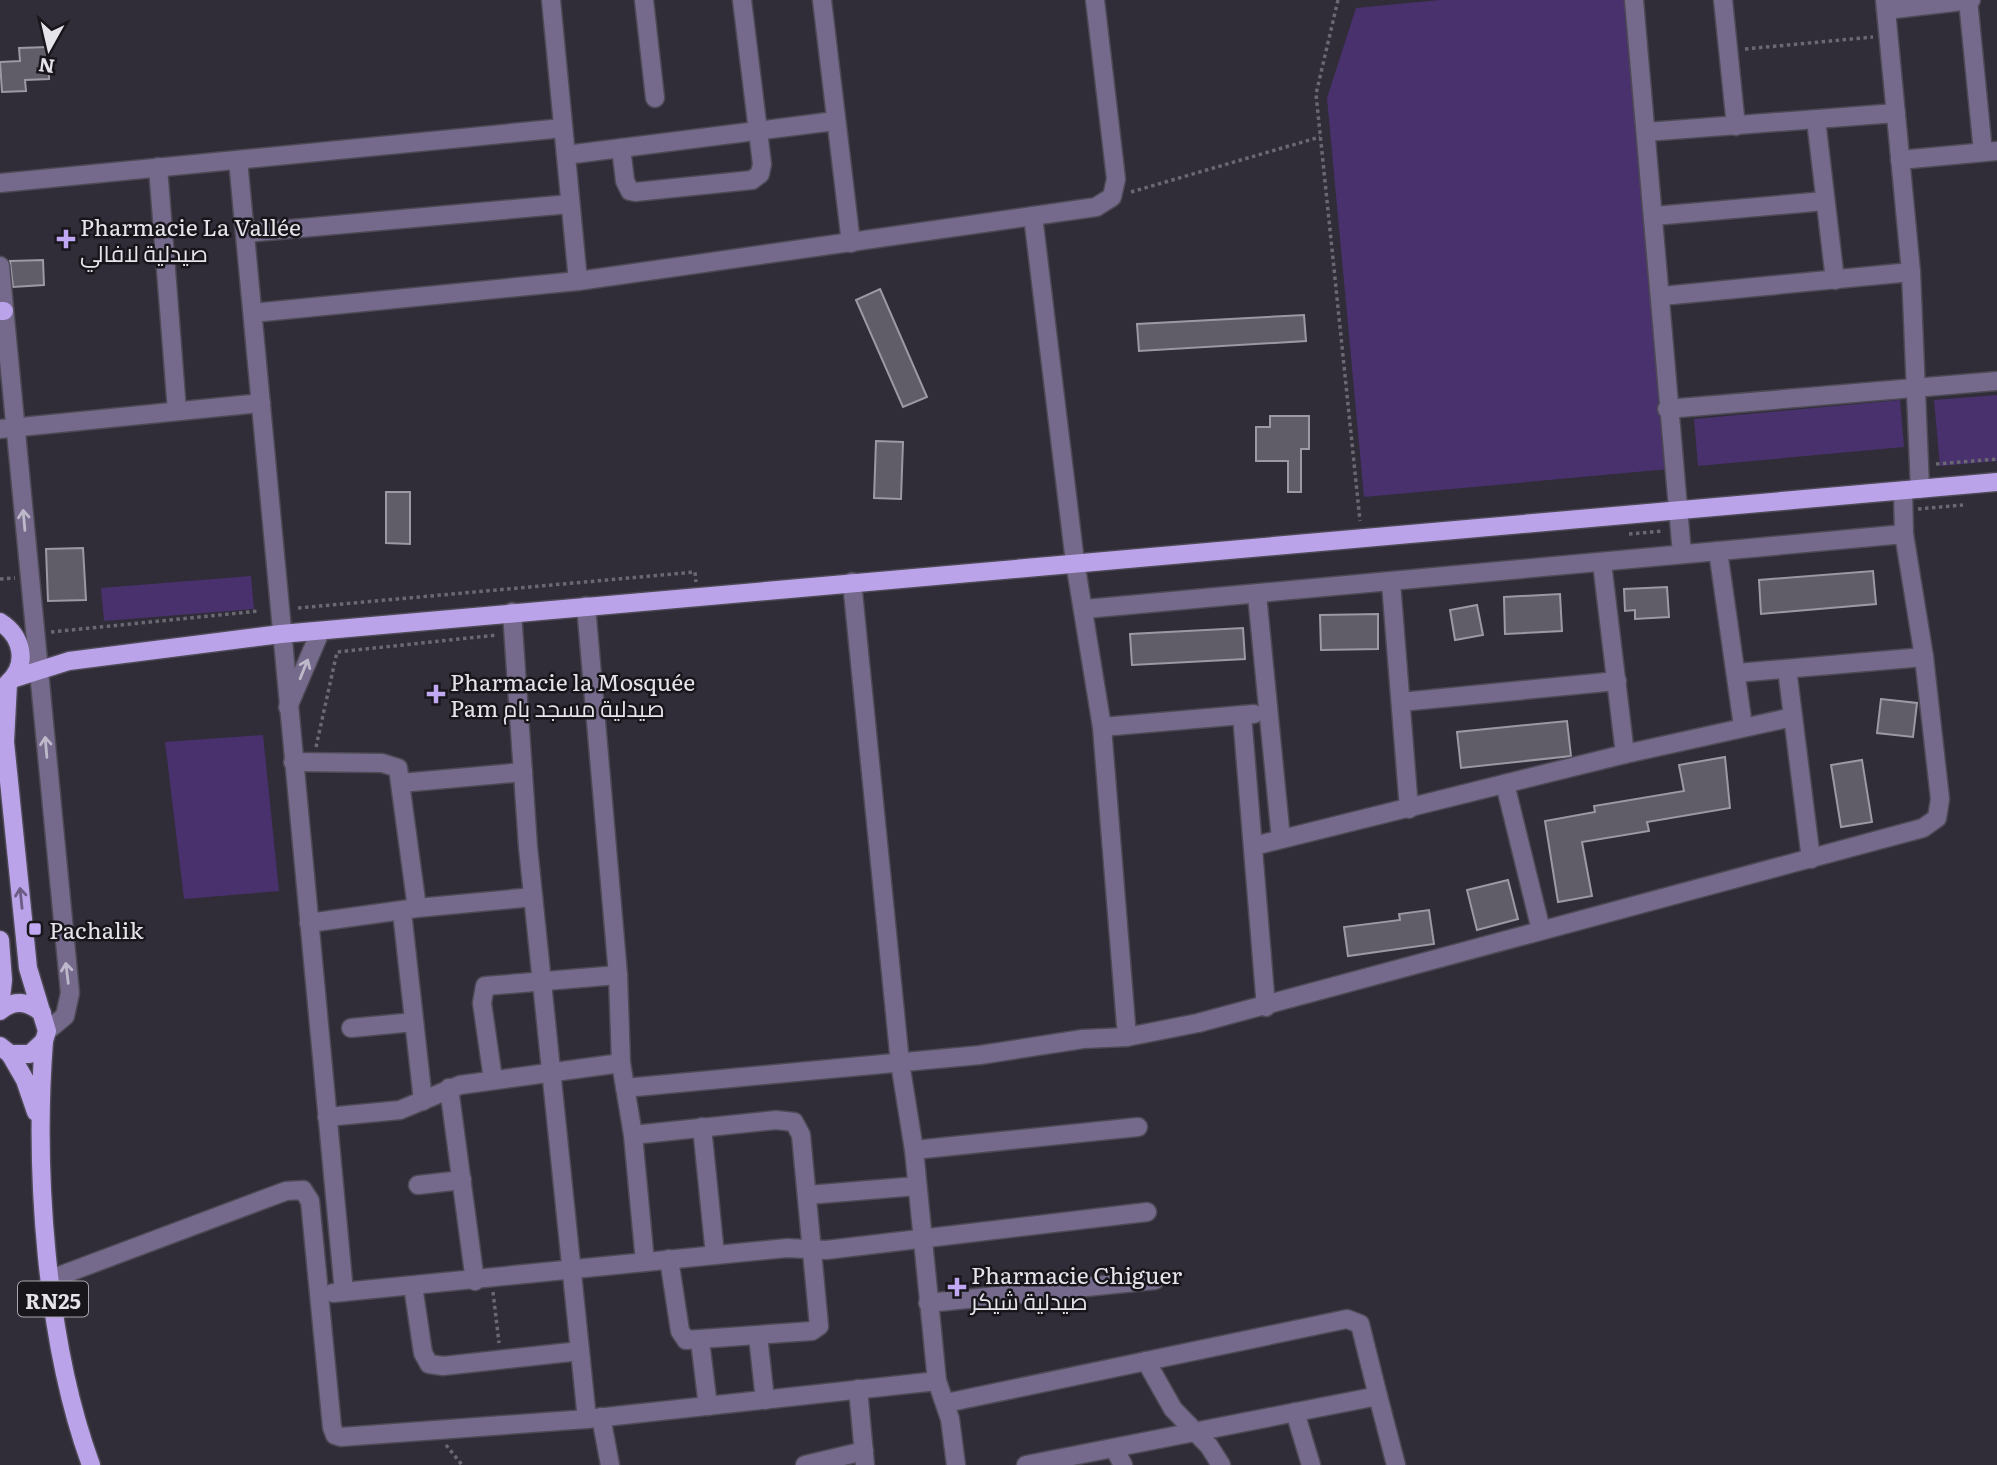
<svg xmlns="http://www.w3.org/2000/svg" width="1997" height="1465" font-family="Literata,Cairo,serif">
  <rect width="100%" height="100%" fill="#302d38"/>
  <g fill="#48316c">
    <polygon points="1440,0 1626,0 1669,469 1364,497 1327,98 1356,8"/>
    <polygon points="1997,395 1997,461 1940,466 1934,400"/>
    <polygon points="1900,400 1904,447 1698,466 1694,419"/>
    <polygon points="251,576 254,609 104,621 101,588"/>
    <polygon points="263,735 279,891 184,899 165,742"/>
  </g>
  <g fill="#605d68" stroke="#9c99a5" stroke-width="2">
    <polygon points="48,47 49,79 25,80 26,91 2,92 0,62 20,61 19,48"/>
    <polygon points="43,260 44,285 13,287 10,261"/>
    <polygon points="880,289 927,397 903,407 856,300"/>
    <polygon points="1304,315 1306,341 1139,351 1137,324"/>
    <polygon points="1270,416 1309,416 1309,449 1301,449 1301,492 1288,492 1288,461 1256,461 1256,427 1270,427"/>
    <polygon points="876,441 903,442 901,499 874,498"/>
    <polygon points="386,492 410,492 410,544 386,543"/>
    <polygon points="83,548 86,600 48,601 46,549"/>
    <polygon points="1873,571 1876,604 1761,614 1759,580"/>
    <polygon points="1667,587 1669,617 1635,619 1635,610 1625,611 1624,589"/>
    <polygon points="1560,594 1562,631 1505,634 1504,597"/>
    <polygon points="1477,605 1483,635 1455,640 1450,610"/>
    <polygon points="1378,614 1378,649 1321,650 1320,615"/>
    <polygon points="1243,628 1245,659 1132,665 1130,634"/>
    <polygon points="1881,699 1917,703 1913,737 1877,733"/>
    <polygon points="1567,721 1571,756 1461,768 1457,732"/>
    <polygon points="1725,757 1730,808 1647,822 1649,831 1582,842 1592,896 1558,902 1545,821 1595,812 1594,806 1684,791 1679,765"/>
    <polygon points="1862,760 1872,822 1841,827 1831,765"/>
    <polygon points="1508,880 1518,919 1477,930 1467,890"/>
    <polygon points="1429,910 1434,944 1348,956 1344,927 1400,920 1399,914"/>
  </g>
  <g fill="none" stroke-linecap="round" stroke-linejoin="round">
    <g stroke="#4d4a55" stroke-width="21">
      <g id="minor">
        <polyline points="551,0 578,281"/>
        <polyline points="644,0 655,98"/>
        <polyline points="822,0 851,243"/>
        <polyline points="1634,0 1682,554"/>
        <polyline points="1723,0 1736,126"/>
        <polyline points="1885,0 1911,272 1920,489"/>
        <polyline points="1968,0 1983,152"/>
        <polyline points="1886,10 1971,0"/>
        <polyline points="1816,120 1835,280"/>
        <polyline points="1646,132 1896,113"/>
        <polyline points="621,148 625,181 630,191 635,192 752,180 760,174 762,164 742,0"/>
        <polyline points="566,155 835,121"/>
        <polyline points="238,160 344,1292"/>
        <polyline points="1900,160 1997,151"/>
        <polyline points="158,167 177,411"/>
        <polyline points="0,183 563,128"/>
        <polyline points="1033,216 1075,562 1102,727 1127,1037"/>
        <polyline points="1654,216 1825,201"/>
        <polyline points="246,233 570,204"/>
        <polyline points="0,266 70,993 65,1016 47,1031"/>
        <polyline points="1662,296 1911,272"/>
        <polyline points="253,313 578,281 1096,207 1112,197 1116,179 1095,0"/>
        <polyline points="1667,409 1997,381"/>
        <polyline points="0,429 261,403"/>
        <polyline points="1718,551 1743,726"/>
        <polyline points="1602,563 1625,754"/>
        <polyline points="852,582 900,1063 914,1150 937,1381 950,1419 956,1465"/>
        <polyline points="1391,583 1409,809"/>
        <polyline points="1257,595 1281,839"/>
        <polyline points="586,606 618,975 621,1063 633,1135 645,1262"/>
        <polyline points="1085,609 1904,534"/>
        <polyline points="512,612 528,847 587,1419"/>
        <polyline points="1787,669 1811,859"/>
        <polyline points="1737,673 1924,657"/>
        <polyline points="1401,702 1617,681"/>
        <polyline points="288,707 320,632"/>
        <polyline points="1242,715 1266,1007"/>
        <polyline points="1102,727 1254,714"/>
        <polyline points="293,762 382,763 398,768 417,908"/>
        <polyline points="401,783 523,772"/>
        <polyline points="1505,784 1541,930"/>
        <polyline points="1254,846 1625,754 1793,717"/>
        <polyline points="402,912 423,1101"/>
        <polyline points="309,923 417,908 533,897"/>
        <polyline points="351,1028 414,1022"/>
        <polyline points="493,1079 482,1003 485,986 618,975"/>
        <polyline points="449,1088 475,1281"/>
        <polyline points="625,1088 980,1055 1083,1039 1127,1037 1198,1023 1923,828 1937,818 1940,799 1924,657 1904,534 1903,491"/>
        <polyline points="327,1117 400,1110 460,1085 621,1063"/>
        <polyline points="702,1127 715,1255"/>
        <polyline points="633,1135 776,1120 794,1122 801,1135 819,1326 812,1331 686,1340 680,1331 669,1259"/>
        <polyline points="914,1150 1138,1127"/>
        <polyline points="418,1185 462,1180"/>
        <polyline points="808,1195 917,1186"/>
        <polyline points="51,1279 286,1191 303,1190 310,1201 332,1427 335,1435 341,1437 587,1419 937,1381"/>
        <polyline points="413,1286 423,1353 429,1364 443,1366 580,1351"/>
        <polyline points="333,1293 787,1248 826,1250 1147,1212"/>
        <polyline points="928,1303 1155,1280"/>
        <polyline points="758,1336 765,1400"/>
        <polyline points="700,1341 708,1406"/>
        <polyline points="1146,1361 1173,1409 1209,1446 1221,1465"/>
        <polyline points="858,1389 865,1465"/>
        <polyline points="946,1403 1347,1319 1360,1324 1378,1396"/>
        <polyline points="1295,1412 1311,1465"/>
        <polyline points="601,1417 610,1465"/>
        <polyline points="1114,1448 1123,1465"/>
        <polyline points="805,1465 864,1451"/>
        <polyline points="1026,1465 1378,1396 1396,1465"/>
      </g>
    </g>
    <g stroke="#4d4a55" stroke-width="21">
      <g id="major">
        <polyline points="0,311 4,311"/>
        <path d="M0,622C22,636 29,664 8,683"/>
        <polyline points="12,679 69,661 281,634 1997,482"/>
        <polyline points="0,940 3,980 0,1007"/>
        <path d="M0,1011C14,999 28,1001 42,1013"/>
        <path d="M44,1041C34,1171 46,1343 91,1465"/>
        <polyline points="0,1046 10,1054 30,1054 44,1041 47,1031 28,968 5,742 8,684"/>
        <polyline points="10,1054 25,1080 36,1112"/>
      </g>
    </g>
    <g stroke="#6a6871" stroke-width="3.5" stroke-dasharray="3.5 3.5" stroke-linecap="butt">
      <polyline points="1338,0 1316,94 1360,521"/>
      <polyline points="1745,49 1873,37"/>
      <polyline points="1131,192 1320,137"/>
      <polyline points="1936,464 1997,459"/>
      <polyline points="1918,509 1963,505"/>
      <polyline points="1629,534 1663,531"/>
      <polyline points="0,579 15,578"/>
      <polyline points="298,608 695,572 696,582"/>
      <polyline points="51,632 259,611"/>
      <polyline points="316,747 337,652 497,635"/>
      <polyline points="493,1292 499,1343"/>
      <polyline points="446,1445 462,1465"/>
    </g>
    <use href="#minor" stroke="#756a8c" stroke-width="18"/>
    <use href="#major" stroke="#bba3ea" stroke-width="18"/>
  </g>
  <defs><path id="oneway-shaft" d="M-6 0H5M1.5-3L5.5 0L1.5 3" fill="none" stroke-width="1.6" stroke-linecap="round" stroke-linejoin="round" transform="scale(1.75)"/></defs>
  <g stroke="#beb9ca">
    <use href="#oneway-shaft" transform="translate(24 520) rotate(-95)"/>
    <use href="#oneway-shaft" transform="translate(304 669) rotate(-68)"/>
    <use href="#oneway-shaft" transform="translate(46 747) rotate(-95)"/>
    <use href="#oneway-shaft" transform="translate(67 973) rotate(-97)"/>
  </g>
  <use stroke="#6a5c82" href="#oneway-shaft" transform="translate(21 898) rotate(-96)"/>
  <g fill="#c1a8f3" stroke="#18161b" stroke-width="2.5">
    <path d="M62.5 228.5h7v7h7v7h-7v7h-7v-7h-7v-7h7z"/>
    <path d="M432.5 683.5h7v7h7v7h-7v7h-7v-7h-7v-7h7z"/>
    <rect x="28" y="922" width="14" height="14" rx="3.5"/>
    <path d="M953.5 1276.5h7v7h7v7h-7v7h-7v-7h-7v-7h7z"/>
  </g>
  <g text-anchor="middle" dominant-baseline="central" stroke-width="5" stroke-linejoin="round" paint-order="stroke">
    <rect fill="#18161b" stroke="#a8a6ad" stroke-width="2" x="18" y="1281.5" width="70" height="35" rx="5"/>
    <g font-size="21" font-weight="bold" fill="#e6e4eb">
      <text x="53" y="1299">RN25</text>
    </g>
    <g font-size="23" fill="#e6e4eb" stroke="#18161b" text-anchor="start">
      <text x="80" y="226">Pharmacie La Vallée<tspan x="80" dy="26">صيدلية لافالي</tspan></text>
      <text x="450" y="681">Pharmacie la Mosquée<tspan x="450" dy="26">Pam صيدلية مسجد بام</tspan></text>
      <text x="49" y="929">Pachalik</text>
      <text x="971" y="1274">Pharmacie Chiguer<tspan x="971" dy="26">صيدلية شيكر</tspan></text>
    </g>
  </g>
  <g transform="translate(49 49) rotate(188)" stroke="#18161b" stroke-width="5" paint-order="stroke">
  <path d="M0-5L12 26L0 18L-12 26Z" fill="#e6e4eb"/>
  <text y="-10" font-size="19" font-weight="bold" text-anchor="middle" fill="#e6e4eb">N</text>
  </g>
</svg>
